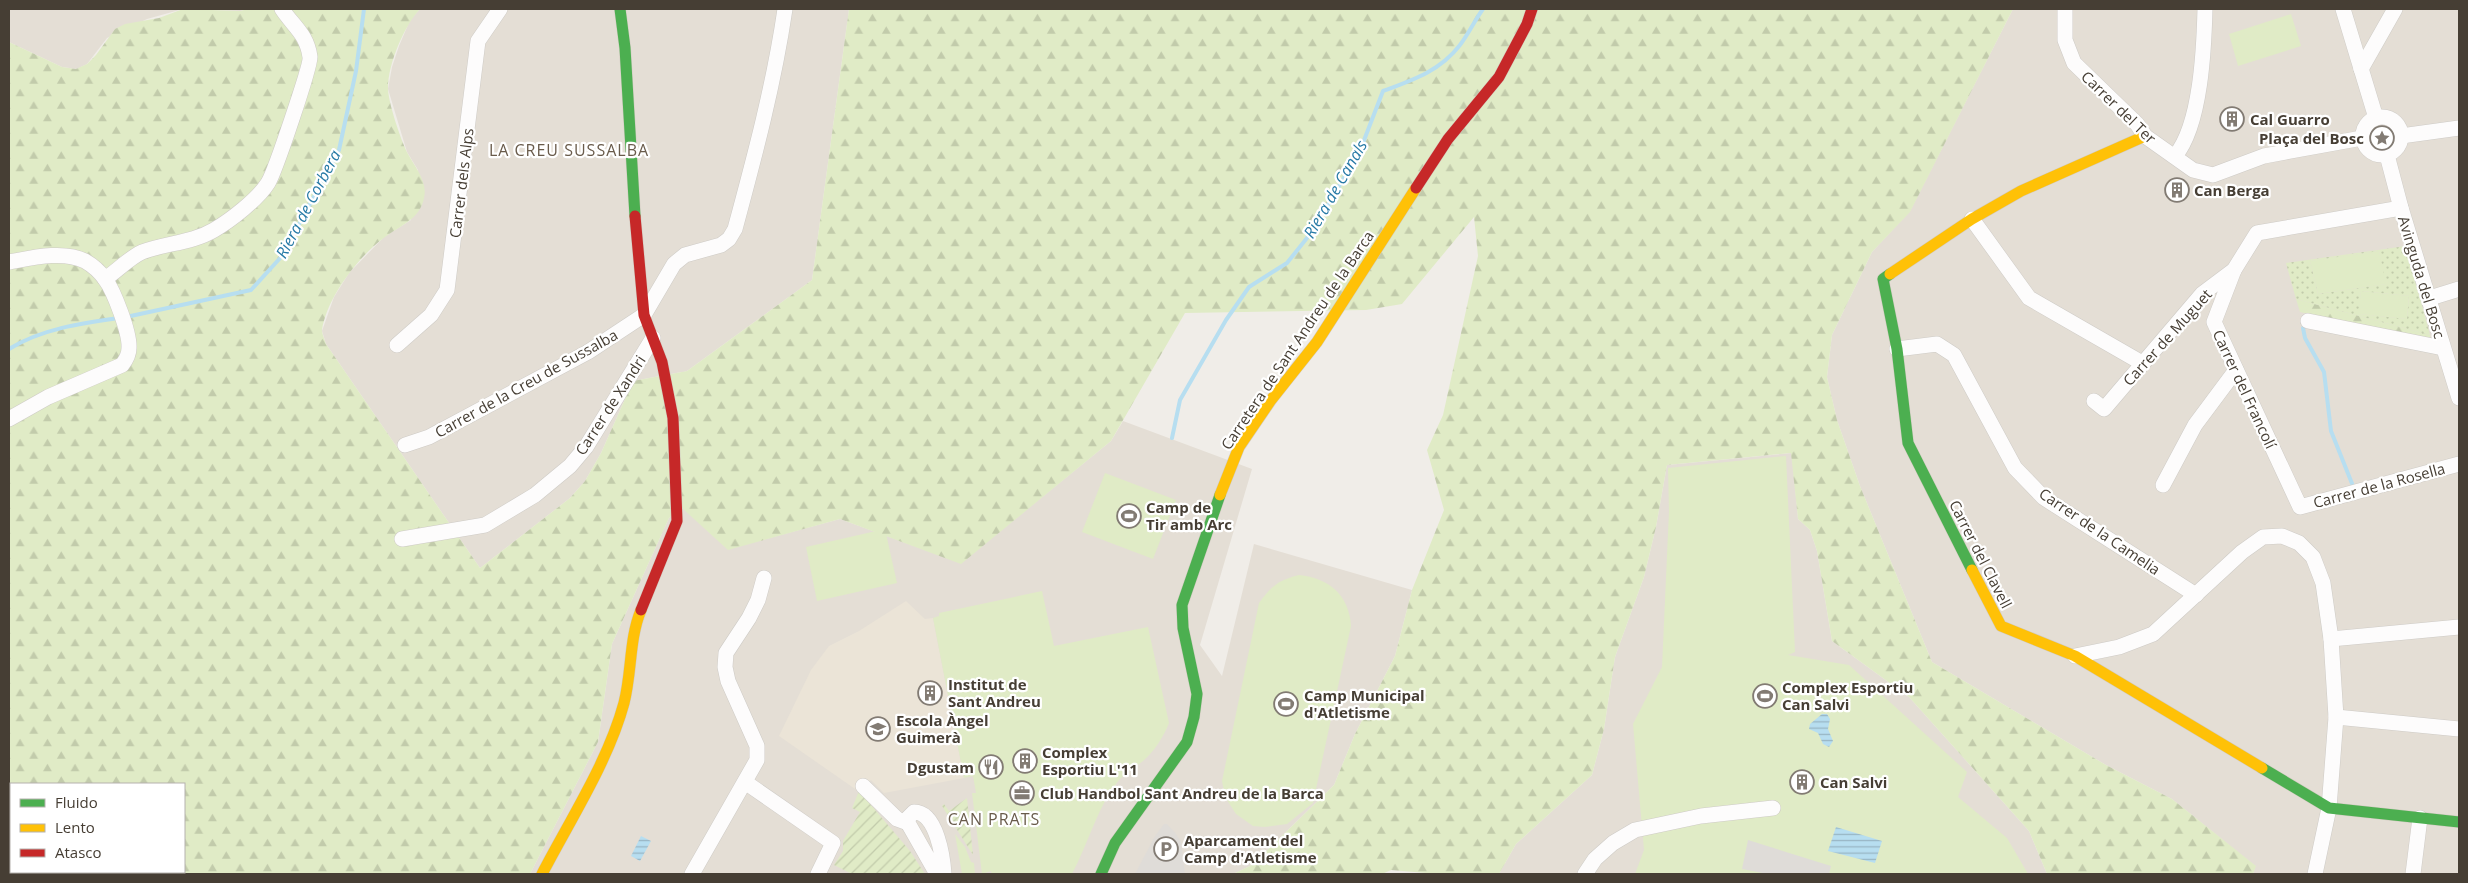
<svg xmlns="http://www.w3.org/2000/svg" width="2468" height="883" font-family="'Open Sans',sans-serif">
  <defs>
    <pattern id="forest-firs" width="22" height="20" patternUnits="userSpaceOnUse" patternTransform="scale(1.25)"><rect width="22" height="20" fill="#e0ebc6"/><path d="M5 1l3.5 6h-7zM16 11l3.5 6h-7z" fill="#c2cbab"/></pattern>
    <pattern id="park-dots" width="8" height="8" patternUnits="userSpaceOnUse" patternTransform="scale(1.25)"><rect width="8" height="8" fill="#e0ebc6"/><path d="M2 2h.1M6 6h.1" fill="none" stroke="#c2cbab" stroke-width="1.8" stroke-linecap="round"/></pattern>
    <pattern id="garden-furrows" width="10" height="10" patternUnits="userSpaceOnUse" patternTransform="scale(1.25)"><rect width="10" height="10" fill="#e0ebc6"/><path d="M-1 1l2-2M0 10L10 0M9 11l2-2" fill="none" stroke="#c2cbab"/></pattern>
    <pattern id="water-rules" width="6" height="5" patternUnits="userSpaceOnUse" patternTransform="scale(1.25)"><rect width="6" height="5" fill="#b7def0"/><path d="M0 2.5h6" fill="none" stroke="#97b5c3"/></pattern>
  </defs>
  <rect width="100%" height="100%" fill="#f0ede8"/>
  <g fill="#e4ded5">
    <polygon points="9,9 248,9 240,11 183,9 147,19 107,38 87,64 77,69 62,67 9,42"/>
    <polygon points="420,9 849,9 812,280 687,371 633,381 601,453 585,481 570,498 480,568 326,344 322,331 334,297 349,273 384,237 411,220 418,170 407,152 388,89 392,67 399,46 410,20"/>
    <polygon points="2013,9 2459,9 2459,874 2253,874 2255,866 2172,799 2106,765 1932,662 1860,486 1837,420 1827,377 1832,335 1872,252 1910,211"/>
    <polygon points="1123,421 1252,469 1200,645 1222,676 1254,544 1412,590 1395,656 1355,734 1334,785 1252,865 1233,874 530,874 598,742 612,644 669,518 682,507 728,549 840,519 961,563 1111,441"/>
    <polygon points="1792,453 1798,519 1810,530 1817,551 1832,641 1909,697 2029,831 2047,874 1499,874 1516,844 1592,775 1604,729 1615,657 1644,577 1656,527 1667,465"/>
  </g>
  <polygon fill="#ebe4d7" points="906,601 925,619 933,618 964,778 884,793 871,780 858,791 779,736 811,670 829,646 859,631"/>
  <g fill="#e0ebc6">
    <polygon points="2291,14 2301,46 2238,66 2229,34"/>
    <polygon points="2379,251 2387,284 2318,294 2310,261"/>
    <polygon points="2361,291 2409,296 2407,319 2358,314"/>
    <polygon points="1786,456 1795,652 1788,655 1849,665 1967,772 1958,797 2007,838 2028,874 1635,874 1644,850 1633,724 1662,667 1669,511 1668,468"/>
    <polygon points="1105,473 1176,500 1153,559 1082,532"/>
    <polygon points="885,529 897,583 817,601 806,547"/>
    <path d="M1299,575C1329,578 1349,595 1351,626L1313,803L1287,824L1265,827L1253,826L1236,814L1225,797L1222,781L1259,603C1271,586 1279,580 1299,575Z"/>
    <path d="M1042,591L1054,646L1148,627L1169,723C1164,736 1154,752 1143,761C1134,768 1123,774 1116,784C1096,811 1088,844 1072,874H992L991,871L982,874L972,793H976L973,776L964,778L933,618L939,616V613Z"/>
    <polygon points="955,834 965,847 971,862 974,863 975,874 962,874"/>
  </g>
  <g fill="url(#forest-firs)" fill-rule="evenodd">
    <path d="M183,9L240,11L248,9H420C404,26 388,64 388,88C388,102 401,141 408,154C415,167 428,182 424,198C420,219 400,226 385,237C359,256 327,297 322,330C322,334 325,340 326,344L480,568L570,498L585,481L601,453L633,381L687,371L812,280L849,9H2013L1910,212L1872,252L1832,335L1827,377L1837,420L1860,486L1932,662L2106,765L2172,799L2256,866L2253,874H2047L2029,831L1909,697L1832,641L1817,551L1810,530L1798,519L1791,453L1667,465L1656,527L1644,577L1615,657L1604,729L1592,775L1516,844L1499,874H1438L1391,870L1382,874H1233L1252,865L1334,785L1355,734L1395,656L1412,590L1444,510L1427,450L1443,415L1478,256L1474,217L1402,304L1366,310L1185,313L1111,441L961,564L840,519L728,550L682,508L669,518L612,644L598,742L530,874H9V42L62,67L76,69L87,64L96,55L115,29L125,24L159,18ZM11,784H184V872H11Z"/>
    <polygon points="2296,299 2430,335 2431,342 2300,312"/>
  </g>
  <path fill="url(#park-dots)" fill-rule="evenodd" d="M2406,246L2430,335L2296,299L2286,263ZM2379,251L2386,284L2318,294L2310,261ZM2361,291L2409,296L2407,319L2359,314Z"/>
  <g fill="url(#garden-furrows)">
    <polygon points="859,791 910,851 925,874 852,874 834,865 843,851 843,841 860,812 852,808"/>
    <polygon points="967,798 973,855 942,806 944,804 949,811"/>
  </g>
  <g fill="#dfdcd8">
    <polygon points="1164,824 1167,824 1176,834 1181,842 1185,874 1135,874 1155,836"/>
    <polygon points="1748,840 1831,866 1829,874 1768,874 1742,869"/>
  </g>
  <g fill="url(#water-rules)">
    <polygon points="1822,714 1827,714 1830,719 1828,729 1833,741 1829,747 1823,744 1818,733 1809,729 1810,724"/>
    <polygon points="1836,827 1882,841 1875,863 1828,851"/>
    <polygon points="641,836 651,841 640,861 631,856"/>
  </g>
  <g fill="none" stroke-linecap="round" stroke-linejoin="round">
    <g stroke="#b7def0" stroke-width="4">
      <polyline points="126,317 251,290 282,256 339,150 356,71 364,9"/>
      <polyline points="2303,328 2305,338 2324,372 2331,431 2353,486"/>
      <path d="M9,349C41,329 82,323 119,318"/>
      <path d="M1172,438L1180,400L1226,320L1249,287L1287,263L1315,228L1361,148L1383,91C1413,80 1440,71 1460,45C1469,33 1475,20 1483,9"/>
    </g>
    <g stroke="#cecbc6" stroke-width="16">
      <g id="street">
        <polyline points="2065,9 2065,40 2074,63 2137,124 2145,136 2193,170 2213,175 2264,156 2362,138"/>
        <polyline points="2343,9 2376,118"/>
        <polyline points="2361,69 2395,9"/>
        <circle cx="2382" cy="136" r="19"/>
        <polyline points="2401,136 2459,128"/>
        <polyline points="2387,155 2401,208 2459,398"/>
        <path d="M2175,156C2201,125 2204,48 2205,9"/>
        <polyline points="1972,219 2029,298 2142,363"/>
        <path d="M9,262C31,258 63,250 85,261C92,265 100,272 105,279C114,291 130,333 129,348C129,355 126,360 122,365L48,397L9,419"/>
        <polyline points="2234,270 2214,322 2300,507 2459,464"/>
        <path d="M105,279C117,271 129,258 142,252C166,243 192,243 214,230C231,220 258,199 268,183C275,172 311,65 310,57C307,34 293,26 282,9"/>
        <polyline points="2430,298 2459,289"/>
        <polyline points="2308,321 2443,348"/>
        <polyline points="397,345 431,315 447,290 478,41 500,9"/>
        <polyline points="1897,349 1937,344 1954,355 2015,468 2044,498 2196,595"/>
        <polyline points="2094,401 2104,409 2202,294 2234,270 2257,233 2401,208"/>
        <path d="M405,445L429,437L588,352L644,315L674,264L685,255L721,245L729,239L735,229C755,155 774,84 785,9"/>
        <polyline points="2163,485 2195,425 2236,370"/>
        <polyline points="402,539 485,525 535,495 570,466 586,447 653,338"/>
        <polyline points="2331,639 2459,627"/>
        <polyline points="2075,656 2119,647 2153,634 2242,552 2263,537 2282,536 2299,543 2313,557 2323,583 2331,639 2336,717 2329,808 2315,874"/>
        <polyline points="2336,717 2459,729"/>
        <polyline points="745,782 833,843 818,874"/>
        <polyline points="863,786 897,819 908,823"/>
        <polyline points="692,874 757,760 757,746 728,681 725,667 726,653 749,618 758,600 764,578"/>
        <path d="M937,874L908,823V818L914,812C937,812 943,858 944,874"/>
        <polyline points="1585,874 1595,859 1613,843 1635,830 1701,816 1773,808"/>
        <polyline points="2413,874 2420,818"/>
      </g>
    </g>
    <g stroke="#d1cbc0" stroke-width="12">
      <g id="fast">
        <polyline points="620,9 625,48 635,216"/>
        <polyline points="1890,274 1883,279 1897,349 1908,443 1972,570"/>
        <polyline points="2262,768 2329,808 2459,822"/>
        <polyline points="1101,874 1115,843 1187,742 1194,717 1197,694 1183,628 1182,605 1220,495"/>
      </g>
    </g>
    <g stroke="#d1cbc0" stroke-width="12">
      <g id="slow">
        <polyline points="1890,274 1972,219 2021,191 2145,136"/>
        <polyline points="1220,495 1239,447 1271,400 1317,342 1416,188"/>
        <polyline points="1972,570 2001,626 2075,656 2262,768"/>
        <path d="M542,874C570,820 608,762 624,703C632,672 629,639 641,610"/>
      </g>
    </g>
    <g stroke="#d1cbc0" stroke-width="12">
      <g id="jam">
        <polyline points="1416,188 1448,139 1499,77 1527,24 1532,9"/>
        <polyline points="635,216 644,315 662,362 673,418 677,521 641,610"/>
      </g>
    </g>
    <use href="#street" stroke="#fdfcfc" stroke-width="15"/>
    <use href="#fast" stroke="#4caf50" stroke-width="11"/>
    <use href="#slow" stroke="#ffc107" stroke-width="11"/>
    <use href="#jam" stroke="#c62828" stroke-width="11"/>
  </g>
  <defs>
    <g id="building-ring" transform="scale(1.25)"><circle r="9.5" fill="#fff" stroke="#827b73" stroke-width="1.5"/><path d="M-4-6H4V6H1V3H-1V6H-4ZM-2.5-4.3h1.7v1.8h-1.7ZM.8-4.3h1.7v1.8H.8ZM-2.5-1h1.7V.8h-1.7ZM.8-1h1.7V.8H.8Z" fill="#827b73"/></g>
    <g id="sight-ring" transform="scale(1.25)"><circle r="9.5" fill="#fff" stroke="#827b73" stroke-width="1.5"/><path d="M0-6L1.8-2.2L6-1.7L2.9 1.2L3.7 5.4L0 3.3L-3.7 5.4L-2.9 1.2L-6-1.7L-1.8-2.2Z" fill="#827b73"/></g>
    <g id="stadium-ring" transform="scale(1.25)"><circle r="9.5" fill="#fff" stroke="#827b73" stroke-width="1.5"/><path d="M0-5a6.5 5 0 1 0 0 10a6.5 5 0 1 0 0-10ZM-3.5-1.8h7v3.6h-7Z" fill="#827b73"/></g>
    <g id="school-ring" transform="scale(1.25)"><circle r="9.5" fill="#fff" stroke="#827b73" stroke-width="1.5"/><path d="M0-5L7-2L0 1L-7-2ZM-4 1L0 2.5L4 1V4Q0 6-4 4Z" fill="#827b73"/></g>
    <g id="restaurant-ring" transform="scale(1.25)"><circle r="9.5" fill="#fff" stroke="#827b73" stroke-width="1.5"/><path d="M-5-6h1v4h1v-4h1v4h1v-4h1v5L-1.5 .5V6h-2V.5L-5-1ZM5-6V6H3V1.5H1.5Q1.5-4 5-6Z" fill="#827b73"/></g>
    <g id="office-ring" transform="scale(1.25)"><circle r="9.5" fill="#fff" stroke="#827b73" stroke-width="1.5"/><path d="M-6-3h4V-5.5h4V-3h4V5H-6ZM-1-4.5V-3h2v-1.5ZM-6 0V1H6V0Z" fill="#827b73"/></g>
    <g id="parking-ring" transform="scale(1.25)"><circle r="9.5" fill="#fff" stroke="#827b73" stroke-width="1.5"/><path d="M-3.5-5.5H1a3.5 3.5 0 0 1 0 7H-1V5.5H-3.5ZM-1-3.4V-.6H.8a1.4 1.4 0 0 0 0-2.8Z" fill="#827b73"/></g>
  </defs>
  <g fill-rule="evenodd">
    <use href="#building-ring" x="2232" y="119"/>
    <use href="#sight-ring" x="2382" y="138"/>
    <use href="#building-ring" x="2177" y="190"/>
    <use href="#stadium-ring" x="1129" y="516"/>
    <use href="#building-ring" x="930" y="693"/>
    <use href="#stadium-ring" x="1765" y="696"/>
    <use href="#stadium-ring" x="1286" y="704"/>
    <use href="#school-ring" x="878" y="729"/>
    <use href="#building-ring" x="1025" y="761"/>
    <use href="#restaurant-ring" x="991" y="767"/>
    <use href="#building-ring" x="1802" y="782"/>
    <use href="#office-ring" x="1022" y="793"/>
    <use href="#parking-ring" x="1166" y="849"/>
  </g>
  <g text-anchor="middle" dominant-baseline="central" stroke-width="4.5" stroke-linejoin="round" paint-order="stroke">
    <g font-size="15" fill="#463e34" stroke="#fff">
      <text transform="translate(2119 107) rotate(44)">Carrer del Ter</text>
      <text transform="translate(461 183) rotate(-83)">Carrer dels Alps</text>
      <text transform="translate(2422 277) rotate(73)">Avinguda del Bosc</text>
      <text transform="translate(2167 337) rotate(-48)">Carrer de Muguet</text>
      <text transform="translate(1297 340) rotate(-56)">Carretera de Sant Andreu de la Barca</text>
      <text transform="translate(526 383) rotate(-29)">Carrer de la Creu de Sussalba</text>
      <text transform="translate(2245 389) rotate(65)">Carrer del Francolí</text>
      <text transform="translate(610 405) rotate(-57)">Carrer de Xandri</text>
      <text transform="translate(2379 485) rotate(-15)">Carrer de la Rosella</text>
      <text transform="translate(2100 531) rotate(34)">Carrer de la Camelia</text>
      <text transform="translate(1981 554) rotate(63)">Carrer del Clavell</text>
    </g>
    <g font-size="15" font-weight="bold" fill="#463e34" stroke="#fff" text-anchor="start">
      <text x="2250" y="119">Cal Guarro</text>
      <text x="2364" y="138" text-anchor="end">Plaça del Bosc</text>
      <text x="2194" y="190">Can Berga</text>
      <text x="1146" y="507">Camp de<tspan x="1146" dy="17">Tir amb Arc</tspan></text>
      <text x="948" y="684">Institut de<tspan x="948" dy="17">Sant Andreu</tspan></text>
      <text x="1782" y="687">Complex Esportiu<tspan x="1782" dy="17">Can Salvi</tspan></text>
      <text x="1304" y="695">Camp Municipal<tspan x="1304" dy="17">d'Atletisme</tspan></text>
      <text x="896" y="720">Escola Àngel<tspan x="896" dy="17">Guimerà</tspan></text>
      <text x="1042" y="752">Complex<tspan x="1042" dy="17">Esportiu L'11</tspan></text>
      <text x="974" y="767" text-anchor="end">Dgustam</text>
      <text x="1820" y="782">Can Salvi</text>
      <text x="1040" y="793">Club Handbol Sant Andreu de la Barca</text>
      <text x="1184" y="840">Aparcament del<tspan x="1184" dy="17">Camp d'Atletisme</tspan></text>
    </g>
    <g font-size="16" letter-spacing="1" fill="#695b4b" stroke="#fff">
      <text x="569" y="150">LA CREU SUSSALBA</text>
      <text x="994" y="819">CAN PRATS</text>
    </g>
    <g font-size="16" font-style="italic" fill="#277aa6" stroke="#fff">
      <text transform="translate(1335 189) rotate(-60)">Riera de Canals</text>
      <text transform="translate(308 204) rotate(-62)">Riera de Corbera</text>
    </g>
  </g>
  <rect width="2468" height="883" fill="none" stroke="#463e34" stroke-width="20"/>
  <rect x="10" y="783" width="175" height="90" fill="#ffffff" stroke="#b5b2ae"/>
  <rect x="20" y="799" width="25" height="8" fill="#4caf50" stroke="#b5b2ae"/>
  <text x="55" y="808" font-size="15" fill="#463e34">Fluido</text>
  <rect x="20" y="824" width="25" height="8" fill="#ffc107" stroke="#b5b2ae"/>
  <text x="55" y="833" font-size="15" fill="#463e34">Lento</text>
  <rect x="20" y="849" width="25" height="8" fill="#c62828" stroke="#b5b2ae"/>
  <text x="55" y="858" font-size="15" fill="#463e34">Atasco</text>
</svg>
